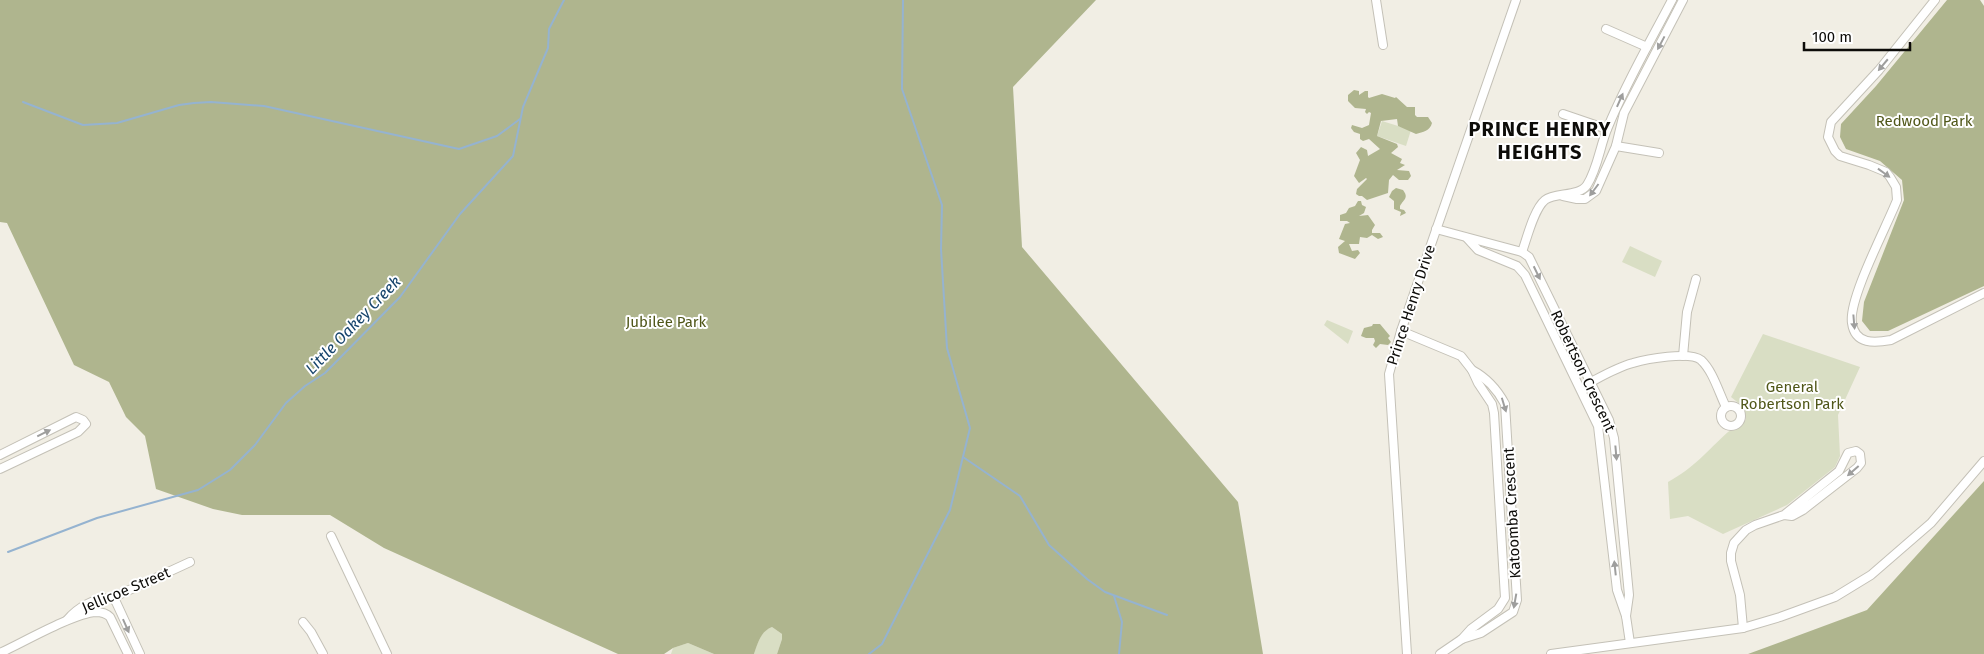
<svg xmlns="http://www.w3.org/2000/svg" width="1984" height="654" font-family="'Fira Sans',sans-serif">
  <rect width="100%" height="100%" fill="#f1eee4"/>
  <g fill="#d9dec4">
    <polygon points="1382,121 1411,130 1406,146 1377,136"/>
    <polygon points="1630,246 1662,261 1655,277 1622,262"/>
    <polygon points="1327,320 1353,331 1348,344 1324,325"/>
    <path d="M1763,334L1860,367L1838,415L1840,456L1835,467L1787,505L1723,534L1688,516L1670,519L1668,482C1694,468 1707,451 1728,432C1735,427 1742,427 1746,419L1741,405L1731,397Z"/>
    <path d="M772,627L782,634V639L777,654H754C758,642 760,632 772,627Z"/>
    <polygon points="688,643 714,654 671,654 673,648"/>
  </g>
  <g fill="#afb58e">
    <path d="M0,0H1096L1013,87L1022,247L1238,502L1263,654H777L782,639V634L772,627C760,632 758,643 754,654H714L688,643L673,648L664,654H618L384,548L330,515H242L213,509L156,489L145,436L126,417L109,382L74,365L7,223L0,222Z"/>
    <polygon points="1947,0 1980,0 1984,6 1984,286 1888,331 1870,331 1862,321 1864,302 1904,200 1902,180 1880,161 1846,149 1840,137 1841,124 1876,86"/>
    <path d="M1354,90L1359,91V95L1365,91H1368V97L1369,98L1382,94L1395,98L1396,97L1407,107H1415V115L1417,117H1428L1432,123C1430,131 1423,132 1416,134L1398,126L1397,119L1381,121L1377,136L1397,144L1398,147L1391,153L1402,159L1400,163L1405,165L1397,170L1409,171L1411,176L1408,180H1399L1393,175L1389,180L1388,193L1367,200L1362,196H1359L1356,194L1357,189L1367,179L1366,178L1359,183L1354,176L1360,160L1356,153L1361,147L1367,150L1368,156L1380,149L1369,139L1363,141L1360,139V134L1354,132L1351,128L1352,125L1362,128L1369,125L1371,113L1369,112L1367,114L1365,112L1366,109L1355,108L1348,101V95Z"/>
    <path d="M1396,188L1403,190C1409,198 1404,199 1400,206V209L1404,210L1406,213L1400,216L1401,212L1394,209V201L1389,197L1392,191Z"/>
    <polygon points="1358,201 1361,201 1362,205 1366,207 1364,213 1359,216 1368,215 1375,225 1372,230 1372,233 1380,233 1383,237 1378,239 1372,235 1367,238 1360,237 1359,244 1349,244 1352,251 1358,250 1360,253 1355,259 1339,253 1338,247 1345,241 1339,239 1345,224 1350,223 1347,221 1340,221 1340,215 1346,213 1349,208 1355,206"/>
    <polygon points="1373,324 1380,324 1390,336 1388,338 1391,342 1388,345 1380,344 1376,348 1373,345 1375,341 1374,338 1366,338 1361,336 1364,328 1372,326"/>
    <polygon points="1984,481 1984,654 1748,654 1867,610"/>
  </g>
  <g fill="none" stroke-linecap="round" stroke-linejoin="round">
    <g stroke="#95b3d0" stroke-width="2">
      <polyline points="23,102 83,125 117,123 179,105 194,103 211,102 264,106 459,149 497,136 520,119"/>
      <polyline points="963,457 1020,496 1049,545 1087,579 1105,592 1167,615"/>
      <polyline points="8,552 97,518 198,490 230,470 255,445 286,403 305,386 325,373 400,297 460,214 513,156 523,107 548,48 549,29 564,0"/>
      <polyline points="1114,596 1122,622 1119,654"/>
      <polyline points="869,654 882,644 950,510 970,428 947,348 941,249 942,205 902,89 903,0"/>
    </g>
    <g stroke="#c4c1b7" stroke-width="10">
      <g id="minor">
        <polyline points="1376,0 1383,45"/>
        <path d="M1935,0L1879,70L1831,122L1828,137L1835,151L1840,156L1869,165L1886,172L1890,177L1896,187L1897,200C1887,226 1848,299 1852,323C1855,345 1875,343 1891,340L1984,293"/>
        <polyline points="1606,29 1647,47"/>
        <polyline points="1563,114 1607,129"/>
        <polyline points="1616,146 1659,153"/>
        <polyline points="1563,196 1577,199 1585,199 1596,191 1616,146 1624,113 1683,0"/>
        <polyline points="1436,229 1522,252 1529,257 1609,420 1614,438 1629,595 1626,616"/>
        <polyline points="1467,238 1478,250 1517,266 1525,275 1598,426 1617,590 1626,616 1630,643"/>
        <path d="M1522,252C1527,238 1534,209 1545,200C1555,192 1579,197 1587,185C1598,168 1600,145 1608,127C1626,83 1650,42 1672,0"/>
        <polyline points="1401,331 1461,356 1472,370 1478,383 1492,404 1494,413 1505,598 1498,609 1471,629 1462,639 1440,654"/>
        <polyline points="1683,356 1687,312 1696,279"/>
        <path d="M1591,382C1604,375 1618,367 1633,363C1646,359 1690,351 1701,360C1713,371 1719,393 1726,407"/>
        <circle cx="1731" cy="416" r="10"/>
        <polyline points="0,455 76,417 83,420 86,424 78,432 0,469"/>
        <polyline points="331,536 387,654"/>
        <polyline points="112,598 116,602 140,654"/>
        <path d="M67,620C78,607 94,598 112,598L190,562"/>
        <polyline points="303,622 311,632 323,654"/>
        <polyline points="1743,628 1740,595 1731,561 1731,553 1734,543 1746,530 1755,525 1784,515 1792,516 1803,510 1857,468 1861,463 1860,454 1856,451 1848,453 1839,471 1784,515"/>
        <path d="M1462,639L1481,633L1513,612L1517,600L1505,404C1497,389 1487,378 1472,370"/>
        <path d="M0,653C22,643 74,613 96,612C102,612 106,613 110,617L128,654"/>
        <polyline points="1407,654 1389,374 1401,331 1516,0"/>
        <polyline points="1551,654 1743,628 1780,617 1835,597 1871,575 1931,523 1984,461"/>
      </g>
    </g>
    <use href="#minor" stroke="#fff" stroke-width="8"/>
  </g>
  <defs><path id="oneway-solid" d="M-6-.8H1V-3.2L6.5 0L1 3.2V.8H-6Z" transform="scale(1.25)"/></defs>
  <g fill="#9e9e9d">
    <use href="#oneway-solid" transform="translate(1661 43) rotate(118)"/>
    <use href="#oneway-solid" transform="translate(1883 65) rotate(130)"/>
    <use href="#oneway-solid" transform="translate(1620 100) rotate(-66)"/>
    <use href="#oneway-solid" transform="translate(1884 173) rotate(36)"/>
    <use href="#oneway-solid" transform="translate(1594 190) rotate(127)"/>
    <use href="#oneway-solid" transform="translate(1537 273) rotate(64)"/>
    <use href="#oneway-solid" transform="translate(1854 322) rotate(85)"/>
    <use href="#oneway-solid" transform="translate(1504 405) rotate(73)"/>
    <use href="#oneway-solid" transform="translate(44 433) rotate(-26)"/>
    <use href="#oneway-solid" transform="translate(1616 453) rotate(85)"/>
    <use href="#oneway-solid" transform="translate(1853 471) rotate(139)"/>
    <use href="#oneway-solid" transform="translate(1615 568) rotate(-96)"/>
    <use href="#oneway-solid" transform="translate(1515 601) rotate(100)"/>
    <use href="#oneway-solid" transform="translate(126 626) rotate(66)"/>
  </g>
  <g text-anchor="middle" dominant-baseline="central" stroke-width="4" stroke-linejoin="round" paint-order="stroke">
    <g font-size="15" fill="#505719" stroke="#fff">
      <text x="1924" y="121">Redwood Park</text>
      <text x="666" y="322">Jubilee Park</text>
      <text x="1792" y="387">General<tspan x="1792" dy="17">Robertson Park</tspan></text>
    </g>
    <g font-size="15" fill="#0d0c09" stroke="#fff">
      <text transform="translate(1411 305) rotate(-72)">Prince Henry Drive</text>
      <text transform="translate(1583 371) rotate(65)">Robertson Crescent</text>
      <text transform="translate(1512 513) rotate(-93)">Katoomba Crescent</text>
      <text transform="translate(126 590) rotate(-23)">Jellicoe Street</text>
    </g>
    <g font-size="16" font-style="italic" fill="#17456d" stroke="#fff">
      <text transform="translate(353 325) rotate(-46)">Little Oakey Creek</text>
    </g>
    <g font-size="20" font-weight="bold" letter-spacing="1" fill="#0d0c09" stroke="#fff">
      <text x="1540" y="129">PRINCE HENRY<tspan x="1540" dy="23">HEIGHTS</tspan></text>
    </g>
  </g>
  <path d="M1804 42v8h106v-8" fill="none" stroke="#0d0c09" stroke-width="2.5"/>
  <text x="1812" y="42" font-size="15" fill="#0d0c09" stroke="#ffffff" stroke-width="4" paint-order="stroke">100 m</text>
</svg>
